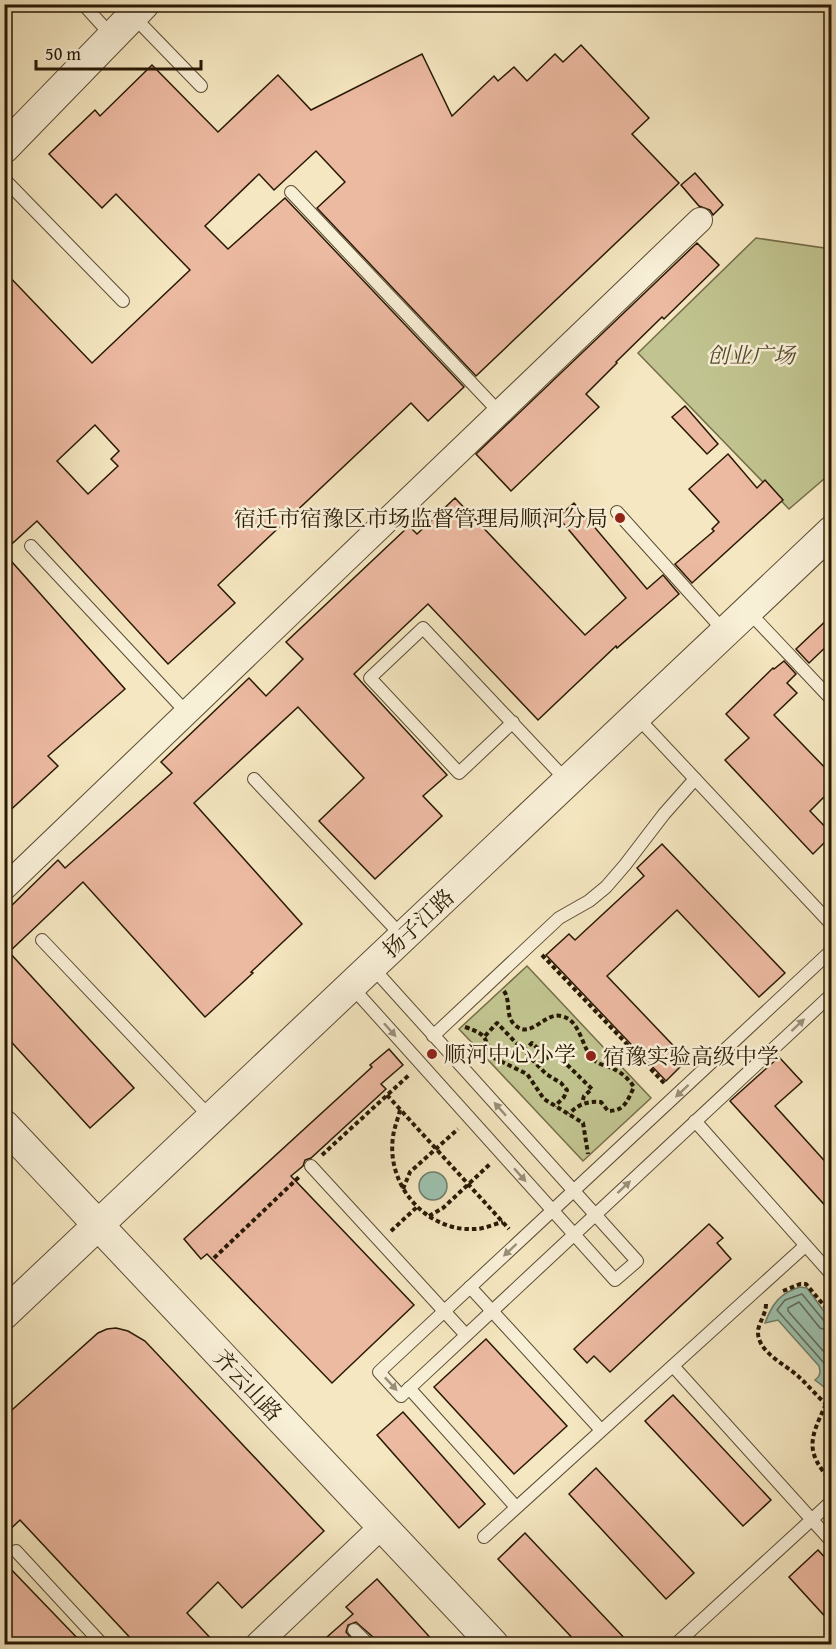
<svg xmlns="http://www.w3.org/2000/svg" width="836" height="1649" font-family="'Gentium Book Plus','Noto Serif SC',serif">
  <rect width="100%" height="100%" fill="#f5e7c1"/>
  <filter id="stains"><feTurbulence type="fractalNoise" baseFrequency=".00333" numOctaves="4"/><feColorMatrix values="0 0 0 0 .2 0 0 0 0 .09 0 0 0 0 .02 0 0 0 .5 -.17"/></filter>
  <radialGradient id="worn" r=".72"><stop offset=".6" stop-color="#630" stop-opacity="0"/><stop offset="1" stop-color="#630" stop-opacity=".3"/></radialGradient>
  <g fill="#c1c490" stroke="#746e4a" stroke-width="1.5">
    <polygon points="756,238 831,249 831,473 789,509 638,353"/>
    <polygon points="527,966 651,1098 583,1161 459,1029"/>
  </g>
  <g fill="#9dc1ae" stroke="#6e7e6a" stroke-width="1.5">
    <circle cx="433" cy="1186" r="14"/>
    <path d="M800,1287L807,1288L831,1321V1398L824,1387L815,1380C820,1376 821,1373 819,1366L778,1320L765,1323C772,1304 780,1293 800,1287Z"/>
  </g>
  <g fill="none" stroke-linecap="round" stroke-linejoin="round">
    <g stroke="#626d59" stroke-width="1.5">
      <polyline points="832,1324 825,1322 802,1294 785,1300 777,1310 824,1363 827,1372 825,1380 832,1388"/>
      <polyline points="832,1332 820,1328 799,1302 788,1308 788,1311 832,1361"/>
    </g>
  </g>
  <g fill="#ecb9a1" stroke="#281904" stroke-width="1.5" fill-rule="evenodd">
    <path d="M581,45L649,118L632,134L679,183L476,376L317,208L345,182L316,151L274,190L259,174L205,226L228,249L285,198L464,387L428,421L411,403L218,585L235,603L168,664L37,521L4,551V271L92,363L190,270L116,194L102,208L49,154L95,110L100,116L152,65L218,132L278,75L311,110L422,54L452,116L494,76L498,81L514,67L527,81L555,54L563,62ZM95,425L119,451L111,459L118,466L88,494L57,461Z"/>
    <polygon points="695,173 723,205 713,215 710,210 699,206 681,185"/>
    <polygon points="697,243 719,265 664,319 662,317 616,362 617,363 586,394 599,407 511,491 476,454"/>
    <polygon points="685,406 718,444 707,454 672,417"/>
    <polygon points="728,454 757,488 765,480 783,500 692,583 675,564 714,531 712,529 719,522 689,489"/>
    <polygon points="455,498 585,635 626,598 558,517 574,503 647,589 663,575 679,594 617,648 616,646 538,720 428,604 354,674 447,775 423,796 442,816 375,879 319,821 364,778 298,707 194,803 302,924 251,972 253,973 205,1017 83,882 9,952 134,1088 90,1128 4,1034 4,913 58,860 65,868 172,773 161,762 249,678 266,696 303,659 286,642 409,526 417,534"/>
    <polygon points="4,553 125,689 48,756 58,766 4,816"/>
    <polygon points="831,616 831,642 809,663 796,649"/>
    <polygon points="784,661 796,674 787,683 797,693 774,715 831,774 831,790 810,811 831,833 831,836 813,854 725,760 749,738 726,714 773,668 774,669"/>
    <polygon points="662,844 785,973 759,997 677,910 607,976 687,1060 666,1081 546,955 569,934 575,940 644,876 637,868"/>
    <polygon points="389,1049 403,1065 381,1084 386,1089 311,1158 305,1160 303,1166 291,1176 414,1305 332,1383 207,1254 201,1259 184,1239 372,1067 370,1065"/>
    <polygon points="779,1057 802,1082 775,1106 831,1168 831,1212 730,1101"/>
    <polygon points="709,1224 723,1238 717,1243 731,1259 610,1372 594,1356 587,1363 574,1349"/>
    <polygon points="116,1328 128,1331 145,1341 324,1531 242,1608 218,1582 187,1613 216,1644 136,1644 20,1520 4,1535 4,1417 98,1333 107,1329"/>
    <polygon points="486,1339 567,1426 514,1474 434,1387"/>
    <polygon points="673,1395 771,1500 743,1526 645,1421"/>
    <polygon points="403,1412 485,1504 459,1528 377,1435"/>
    <polygon points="596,1468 694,1573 666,1599 569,1494"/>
    <polygon points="525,1533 630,1644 578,1644 498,1559"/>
    <polygon points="818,1550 831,1564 831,1623 789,1577"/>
    <polygon points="4,1562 83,1644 4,1644"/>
    <polygon points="377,1579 436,1644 376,1644 374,1638 356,1622 348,1625 346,1632 357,1644 319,1644 353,1614 346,1607"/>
  </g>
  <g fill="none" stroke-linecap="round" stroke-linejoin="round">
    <g stroke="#5b4c33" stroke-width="14">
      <g id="service">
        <polyline points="83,4 112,36"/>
        <polyline points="133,16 201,86"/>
        <polyline points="4,179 123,301"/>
        <polyline points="291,192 500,413"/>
        <polyline points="617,512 725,632"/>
        <polyline points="31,546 187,713"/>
        <polyline points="748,611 832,700"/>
        <polyline points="637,717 832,925"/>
        <polyline points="513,722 459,773 370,678 423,628 567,781"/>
        <polyline points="254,779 402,936"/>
        <polyline points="42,940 211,1118"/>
        <polyline points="832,950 379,1372 401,1396 832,994"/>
        <polyline points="351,986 615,1280 637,1261 372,967"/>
        <polyline points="433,1036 559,918 589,901 606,887 625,865 664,814 695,779"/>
        <polyline points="695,1121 832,1275"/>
        <polyline points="311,1166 466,1335"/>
        <polyline points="470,1287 601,1430"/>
        <polyline points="673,1366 832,1542"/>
        <polyline points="409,1388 516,1507"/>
        <polyline points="484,1537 805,1246"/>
        <polyline points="16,1551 102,1644"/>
        <polyline points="354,1630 368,1644"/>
        <polyline points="676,1644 832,1501"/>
      </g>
    </g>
    <g stroke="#5b4c33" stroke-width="26">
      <g id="minor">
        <polyline points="4,888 700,220"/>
        <polyline points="258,1644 382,1526"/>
      </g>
    </g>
    <g stroke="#5b4c33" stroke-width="32">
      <g id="tertiary">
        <polyline points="4,148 144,4"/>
        <polyline points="4,1125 493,1644"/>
        <polyline points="4,1314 832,531"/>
      </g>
    </g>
    <g stroke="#281904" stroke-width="4" stroke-dasharray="4.5 3" stroke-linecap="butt">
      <polyline points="542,955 665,1084"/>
      <path d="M504,991C511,1001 505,1017 515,1025C531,1040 544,1012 561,1016C581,1020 581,1047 593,1059C597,1064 604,1065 609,1067C620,1071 628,1078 634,1087C627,1101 625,1111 608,1111L601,1102C588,1101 578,1104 569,1114"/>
      <path d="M465,1027C490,1035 483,1039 494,1058L527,1074L544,1099L583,1123L588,1154"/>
      <polyline points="485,1036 497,1023 546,1074 561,1083 567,1090 564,1097 555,1106"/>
      <polyline points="524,1051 532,1043 550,1060 556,1054 592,1089 584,1096 582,1103"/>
      <polyline points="387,1095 509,1229"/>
      <path d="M400,1110C398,1119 394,1128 393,1137C386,1185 426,1232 475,1229C484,1229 494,1224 503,1222"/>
      <polyline points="322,1155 409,1075"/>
      <polyline points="403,1189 410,1172 458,1129"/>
      <polyline points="429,1216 443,1208 490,1164"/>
      <polyline points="391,1231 417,1207"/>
      <polyline points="214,1258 299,1177"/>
      <polyline points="783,1291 800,1284 806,1284 832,1315"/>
      <path d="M766,1304C766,1314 759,1322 758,1331C757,1352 785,1364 798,1376C809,1386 819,1399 832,1409"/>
      <path d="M826,1404C810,1439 804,1451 832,1482"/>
    </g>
    <use href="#service" stroke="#f8efd7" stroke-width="12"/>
    <use href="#minor" stroke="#f8efd7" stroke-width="24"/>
    <use href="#tertiary" stroke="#f8efd7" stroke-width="30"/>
  </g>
  <defs><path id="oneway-solid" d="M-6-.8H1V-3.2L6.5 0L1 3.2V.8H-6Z" transform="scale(1.5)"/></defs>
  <g fill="#9a8f78">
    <use href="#oneway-solid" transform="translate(798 1025) rotate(-43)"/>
    <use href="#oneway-solid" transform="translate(390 1030) rotate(48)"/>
    <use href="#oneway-solid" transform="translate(682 1091) rotate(137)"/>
    <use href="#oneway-solid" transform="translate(500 1109) rotate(-132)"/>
    <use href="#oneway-solid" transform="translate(520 1175) rotate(48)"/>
    <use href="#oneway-solid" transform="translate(624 1187) rotate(-43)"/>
    <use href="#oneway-solid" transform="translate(510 1250) rotate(137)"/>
    <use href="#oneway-solid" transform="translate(391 1384) rotate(47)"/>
  </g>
  <g fill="#8f2418" stroke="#f8efd7" stroke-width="2">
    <circle cx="620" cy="518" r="6"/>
    <circle cx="432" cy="1054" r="6"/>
    <circle cx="591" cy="1056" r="6"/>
  </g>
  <g text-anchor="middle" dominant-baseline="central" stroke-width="5" stroke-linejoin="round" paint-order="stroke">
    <g font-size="22" font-style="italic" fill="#564c2e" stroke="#f8efd7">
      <text x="751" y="355">创业广场</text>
    </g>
    <g font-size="22" fill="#281904" stroke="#f8efd7" text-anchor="start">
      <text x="608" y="518" text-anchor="end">宿迁市宿豫区市场监督管理局顺河分局</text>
      <text x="444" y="1054">顺河中心小学</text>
      <text x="603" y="1056">宿豫实验高级中学</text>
    </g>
    <g font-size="22" fill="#281904" stroke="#f8efd7">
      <text transform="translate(418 923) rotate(-43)">扬子江路</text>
      <text transform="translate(248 1385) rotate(47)">齐云山路</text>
    </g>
  </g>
  <rect width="836" height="1649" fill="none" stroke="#f5e7c1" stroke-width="24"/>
  <rect x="6" y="6" width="824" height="1637" fill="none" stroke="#281904" stroke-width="3"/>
  <rect x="12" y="12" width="812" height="1625" fill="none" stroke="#281904" stroke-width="1.5"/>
  <path d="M36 60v9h165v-9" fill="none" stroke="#281904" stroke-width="3"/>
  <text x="45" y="60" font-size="18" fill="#281904" stroke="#f8efd7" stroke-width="4.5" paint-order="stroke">50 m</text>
  <rect width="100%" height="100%" filter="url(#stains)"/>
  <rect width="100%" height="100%" fill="url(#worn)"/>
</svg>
